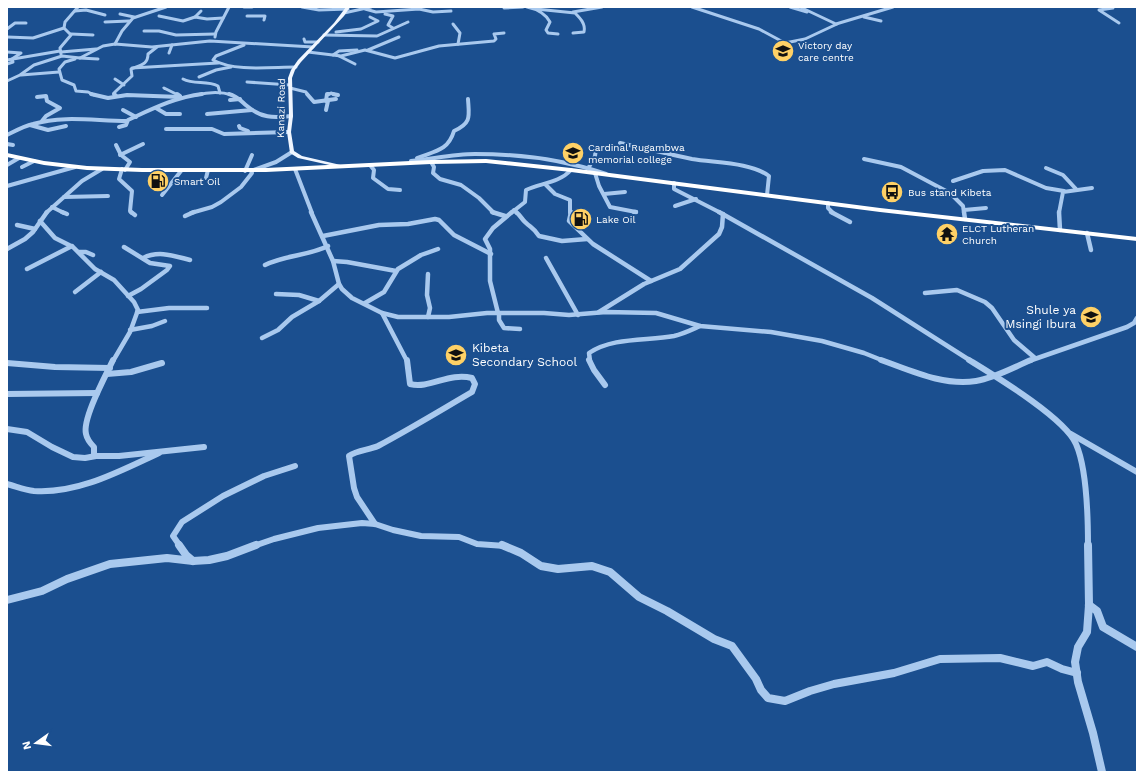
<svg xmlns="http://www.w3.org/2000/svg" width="1144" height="779" font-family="'Work Sans',sans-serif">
  <rect width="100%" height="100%" fill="#1b4f8f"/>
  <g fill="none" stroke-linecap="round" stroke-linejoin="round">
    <g stroke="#a9c9ee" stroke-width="3">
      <polyline points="244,7 252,7"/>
      <polyline points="302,7 319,10 348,9"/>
      <path d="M527,7C537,9 545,13 550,22L546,30L548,33L558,34"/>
      <polyline points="692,7 759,29 785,43 805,39 837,24"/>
      <polyline points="790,7 807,12"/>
      <polyline points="800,7 836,24 893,7"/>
      <polyline points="1110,7 1113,8 1099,10 1119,23"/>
      <polyline points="504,8 523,7"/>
      <polyline points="365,9 376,12 419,9 433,12 451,11"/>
      <path d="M536,9L575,13C580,18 586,24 584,32L573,33"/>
      <polyline points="75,11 86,10 105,15"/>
      <polyline points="573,12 602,7"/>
      <polyline points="344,13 371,7"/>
      <polyline points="120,14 134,17"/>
      <polyline points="385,14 393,16 388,25 393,28"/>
      <polyline points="159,16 183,21 195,17 207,19 223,18"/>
      <polyline points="247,16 265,16 264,20"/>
      <polyline points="195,17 201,11"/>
      <polyline points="864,17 881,21"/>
      <polyline points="105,22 129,21"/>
      <polyline points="453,24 460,33 458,44"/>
      <polyline points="7,29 15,23 26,23"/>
      <polyline points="144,31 159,31 176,35 215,34"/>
      <polyline points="336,32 361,29 378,21 370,17"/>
      <polyline points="71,34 93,35"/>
      <polyline points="324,35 377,36 408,22"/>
      <polyline points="7,37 33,38 64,28"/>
      <polyline points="215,37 216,32 229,7"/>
      <polyline points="304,39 305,42 318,42"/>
      <polyline points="115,44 122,31 133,18 166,7"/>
      <path d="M244,45L216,56L213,60C235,72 271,67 296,67"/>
      <polyline points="368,50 399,37"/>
      <polyline points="7,52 21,53 12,59 13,62 7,64"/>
      <polyline points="61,52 96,49"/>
      <polyline points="308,52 341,56 365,50 395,58 439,46 494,41 496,39 494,34 504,33"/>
      <polyline points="169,53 172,45"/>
      <polyline points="61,54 60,48 71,35 64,28 65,22 78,7"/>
      <polyline points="333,55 339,51 357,50"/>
      <polyline points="339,56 355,64"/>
      <polyline points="80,58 98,59"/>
      <polyline points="75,59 65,62 59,69 62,80 74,85 76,91 88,92 94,95"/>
      <polyline points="7,60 60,51"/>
      <polyline points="132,68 218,63"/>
      <polyline points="21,75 59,72"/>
      <polyline points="199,77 216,70 231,67"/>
      <polyline points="115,79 124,85"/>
      <path d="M183,79C194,85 207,80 218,86L220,93"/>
      <polyline points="7,81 20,75 34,65 62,56 80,58 103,46 115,44 152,47 210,41 313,47"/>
      <polyline points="247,82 290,85"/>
      <polyline points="164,88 178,95"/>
      <polyline points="290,88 306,92 308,95"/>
      <path d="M115,95L114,93L116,91L132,76L131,69C140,65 148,65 148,54L157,47"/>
      <path d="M196,95C208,92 220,91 232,95"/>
      <polyline points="327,95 331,93 336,95"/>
    </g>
    <g stroke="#a9c9ee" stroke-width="4">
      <polyline points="91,94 108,98 127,95 180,97"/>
      <polyline points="114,94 116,96"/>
      <polyline points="177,94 180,96"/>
      <path d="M229,94C237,96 240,100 247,106C261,118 273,118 291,116"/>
      <polyline points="307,94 314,102 336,99"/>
      <polyline points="333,94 338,95"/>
      <polyline points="37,97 46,96 47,101 60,108 46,116 42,121"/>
      <polyline points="230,100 240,99"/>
      <polyline points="326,101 327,94 329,94"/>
      <polyline points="156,108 166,114 180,114"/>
      <polyline points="123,110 136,117"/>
      <polyline points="326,110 328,101"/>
      <polyline points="207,114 252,110"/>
      <polyline points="30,125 48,130 66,126"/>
      <polyline points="239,126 240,128 248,131"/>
      <path d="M119,127L126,125L128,120C152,109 176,97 202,94"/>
      <polyline points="166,129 212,129 224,134 289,132"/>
      <path d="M7,135C15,131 24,126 33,124C64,115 95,121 127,121"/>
      <path d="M620,143C644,148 668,154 692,159C715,163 750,162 769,176L767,195"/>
      <polyline points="7,144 13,145"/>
      <polyline points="116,145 121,155 130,162 125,170"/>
      <polyline points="120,155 143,144"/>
      <path d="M417,158C435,151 448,151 454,131C472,123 469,116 468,99"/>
      <polyline points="864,159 901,167 950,193 963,206 964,213"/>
      <path d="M411,161C432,159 454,154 475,154C519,154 565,160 606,174"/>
      <polyline points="431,162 434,167 433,173 440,179 461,185 479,198 494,213"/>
      <polyline points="7,165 19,158"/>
      <polyline points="370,165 374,170 373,178 388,189 400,190"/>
      <polyline points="22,167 34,161"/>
      <polyline points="589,167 595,156 596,148"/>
      <polyline points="1046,168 1063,175 1076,189"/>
      <polyline points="122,169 119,179 132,191 130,211 132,213"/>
      <polyline points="295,169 312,213"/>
      <polyline points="245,171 252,155"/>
      <polyline points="595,173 599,186 610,207 636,212"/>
      <polyline points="206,178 208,170"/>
      <polyline points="953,181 983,171 1005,170 1046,188 1064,191"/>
      <polyline points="674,183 674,189 721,213"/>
      <polyline points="545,184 555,194 570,200 570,213"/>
      <polyline points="7,186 75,167"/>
      <polyline points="604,194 625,192"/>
      <polyline points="162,195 181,171"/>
      <polyline points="64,197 108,196"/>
      <polyline points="828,203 828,208 833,213"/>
      <polyline points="675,206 696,199"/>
      <polyline points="52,207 64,213"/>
      <polyline points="514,210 517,213"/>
      <polyline points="964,210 986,208"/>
      <polyline points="46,213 82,181 102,169"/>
      <polyline points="191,213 212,207 221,202 241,187 252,173 251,171 276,162 292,152"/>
      <path d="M511,213L525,202L526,190C541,183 559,183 571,170"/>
      <polyline points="1059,213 1063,192 1092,188"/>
    </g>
    <g stroke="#a9c9ee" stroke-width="4.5">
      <polyline points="62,212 67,214"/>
      <polyline points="131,212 135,215"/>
      <polyline points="311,212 333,261 339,284 342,289 352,298 382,313 407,361"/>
      <polyline points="492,212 505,216"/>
      <path d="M516,212C520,215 521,218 525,222C531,228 533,227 539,236L562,241L587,239"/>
      <polyline points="571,212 569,221 593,244 651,281"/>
      <polyline points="634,212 636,212"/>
      <polyline points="719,212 872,298 971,361"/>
      <polyline points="831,212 850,222"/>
      <polyline points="964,212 965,219"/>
      <polyline points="1059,212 1060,230"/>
      <polyline points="185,216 194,212"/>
      <polyline points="40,221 55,238 73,247 95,269 114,280 134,302 138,310 130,332 113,361"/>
      <polyline points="17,225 35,229"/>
      <polyline points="1087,233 1091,250"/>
      <polyline points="323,236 379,225 408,224 435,219 439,220 454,235 491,254"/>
      <polyline points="124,247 150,263 170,266 167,270 141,289 128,296"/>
      <polyline points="7,249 25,239 33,232 47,212"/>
      <polyline points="79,252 86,252 93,255"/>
      <path d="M143,258C159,250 174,256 190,260"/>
      <polyline points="546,258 578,315"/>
      <polyline points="333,261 347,262 396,271"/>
      <path d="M265,265C285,255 308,256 328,246"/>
      <polyline points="27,269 72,246"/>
      <polyline points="428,274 427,295 430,308 428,317"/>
      <polyline points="75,292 101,272"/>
      <polyline points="925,293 957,290 985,302 992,308 1014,340 1035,358"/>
      <polyline points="276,294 299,295 319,301"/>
      <polyline points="365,303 384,292 398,269 421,255 438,249"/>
      <polyline points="137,312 169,308 207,308"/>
      <polyline points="599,312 644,284 680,269 719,234 722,227 723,214"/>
      <polyline points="382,313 398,317 449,317 487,313 544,313 569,315 606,312 656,313 700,326 771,332 822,341 864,353 884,361"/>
      <polyline points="498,313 490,281 490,249 485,239 493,228 512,212"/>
      <polyline points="499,313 499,320 504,328 520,329"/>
      <polyline points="130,330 152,326 165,321"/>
      <polyline points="262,338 278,330 292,317 319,301 339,284"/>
      <path d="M590,361L589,353C613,337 646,341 674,336C683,334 691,330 700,326"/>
      <polyline points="1029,361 1127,327 1134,323 1137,318"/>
    </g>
    <g stroke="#a9c9ee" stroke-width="6">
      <path d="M113,360C106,375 82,419 86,434C87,439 90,443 94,447V456H119L204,447"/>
      <polyline points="589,360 594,370 605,385"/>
      <path d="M881,360C912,371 943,386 976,381C995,378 1014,367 1031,360"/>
      <path d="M969,360C995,376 1065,418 1076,444C1087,469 1088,518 1088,546"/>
      <polyline points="7,363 55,367 110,368"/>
      <polyline points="107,374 131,372 162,363"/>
      <polyline points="7,394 97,393"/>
      <polyline points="7,429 27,432 52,447 73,457 85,458 96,456"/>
      <polyline points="1071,434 1137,472"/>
      <path d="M7,484C15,486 25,490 34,491C78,494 120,471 159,453"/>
      <path d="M375,524L357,497L354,488L349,456C357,450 369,450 378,446C410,429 441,410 472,392L475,384L472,378C449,372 430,389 410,384L407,360"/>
      <polyline points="180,546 173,536 182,522 223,496 264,476 295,466"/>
      <polyline points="254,546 274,539 318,528 362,523 375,524 393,530 421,536 459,537 477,544 505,546"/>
    </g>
    <g stroke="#a9c9ee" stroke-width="8">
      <polyline points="179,545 186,555 193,561"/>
      <polyline points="502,545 521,553 541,566 558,569 592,566 610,572 639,597 667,611 714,639 732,646 756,679 761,690 768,698 785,701 810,691 834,684 894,673 940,659 1000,658 1033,666 1047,662 1062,669 1077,673"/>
      <polyline points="1088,545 1089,605 1087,632 1078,647 1075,662 1078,682 1093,733 1102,772"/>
      <polyline points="7,600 42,591 67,579 110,564 167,558 193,561 209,560 227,556 256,545"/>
      <polyline points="1089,605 1097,611 1103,627 1137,647"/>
    </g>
    <polygon fill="#f0f6ff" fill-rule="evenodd" points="346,7 350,7 344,16 301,62 295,70 292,78 293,116 291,132 294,151 302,156 345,166 345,168 343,168 298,158 290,153 287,132 289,116 288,78 291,70 298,60 334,23"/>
    <polygon fill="#fff" fill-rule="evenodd" points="7,153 44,161 87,166 142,168 266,168 431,160 486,159 571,168 880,208 1137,237 1137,241 880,212 571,172 486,163 431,164 266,172 142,172 87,170 44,165 7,157"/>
  </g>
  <defs>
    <g id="school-disc" transform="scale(1.15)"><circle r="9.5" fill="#ffd166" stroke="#1b4f8f"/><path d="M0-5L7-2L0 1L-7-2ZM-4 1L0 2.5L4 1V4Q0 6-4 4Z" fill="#111"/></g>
    <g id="university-disc" transform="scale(1.15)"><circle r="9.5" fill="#ffd166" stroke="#1b4f8f"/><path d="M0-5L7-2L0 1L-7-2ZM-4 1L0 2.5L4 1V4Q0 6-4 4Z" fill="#111"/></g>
    <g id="fuel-disc" transform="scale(1.15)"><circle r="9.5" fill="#ffd166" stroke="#1b4f8f"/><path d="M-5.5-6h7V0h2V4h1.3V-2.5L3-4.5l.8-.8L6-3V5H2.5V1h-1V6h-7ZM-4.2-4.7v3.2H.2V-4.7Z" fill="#111"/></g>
    <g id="bus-disc" transform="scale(1.15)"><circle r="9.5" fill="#ffd166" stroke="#1b4f8f"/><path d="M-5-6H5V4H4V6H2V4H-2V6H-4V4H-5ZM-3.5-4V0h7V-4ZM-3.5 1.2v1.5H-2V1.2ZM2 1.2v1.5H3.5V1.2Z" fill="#111"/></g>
    <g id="temple-disc" transform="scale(1.15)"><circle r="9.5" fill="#ffd166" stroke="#1b4f8f"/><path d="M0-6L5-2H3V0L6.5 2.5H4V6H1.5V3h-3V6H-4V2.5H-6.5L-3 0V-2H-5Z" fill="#111"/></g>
  </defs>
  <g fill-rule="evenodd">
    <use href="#school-disc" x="783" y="51"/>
    <use href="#university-disc" x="573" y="153"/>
    <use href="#fuel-disc" x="158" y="181"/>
    <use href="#bus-disc" x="892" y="192"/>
    <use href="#fuel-disc" x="581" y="219"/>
    <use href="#temple-disc" x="947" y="234"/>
    <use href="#school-disc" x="1091" y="317"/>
    <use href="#school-disc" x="456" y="355"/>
  </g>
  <g text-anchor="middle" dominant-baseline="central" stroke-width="4" stroke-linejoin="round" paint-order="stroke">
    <g font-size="10" fill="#fff" stroke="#1b4f8f" text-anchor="start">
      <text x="798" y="45">Victory day<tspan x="798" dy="12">care centre</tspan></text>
      <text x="588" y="147">Cardinal Rugambwa<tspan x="588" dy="12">memorial college</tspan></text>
      <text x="174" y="181">Smart Oil</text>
      <text x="908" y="192">Bus stand Kibeta</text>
      <text x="596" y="219">Lake Oil</text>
      <text x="962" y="228">ELCT Lutheran<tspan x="962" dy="12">Church</tspan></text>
    </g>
    <g font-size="10" fill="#fff" stroke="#1b4f8f">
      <text transform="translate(281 108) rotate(-89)">Kanazi Road</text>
    </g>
    <g font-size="12" fill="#fff" stroke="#1b4f8f" text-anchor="end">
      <text x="1076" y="310">Shule ya<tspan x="1076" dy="14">Msingi Ibura</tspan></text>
      <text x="472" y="348" text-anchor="start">Kibeta<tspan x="472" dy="14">Secondary School</tspan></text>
    </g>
  </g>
  <rect width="1144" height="779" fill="none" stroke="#ffffff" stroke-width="16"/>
  <g transform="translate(36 743) rotate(256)" stroke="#1b4f8f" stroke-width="3" paint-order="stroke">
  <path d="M0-3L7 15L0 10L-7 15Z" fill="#ffffff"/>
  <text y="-6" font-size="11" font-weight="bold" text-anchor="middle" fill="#ffffff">N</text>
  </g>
</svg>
